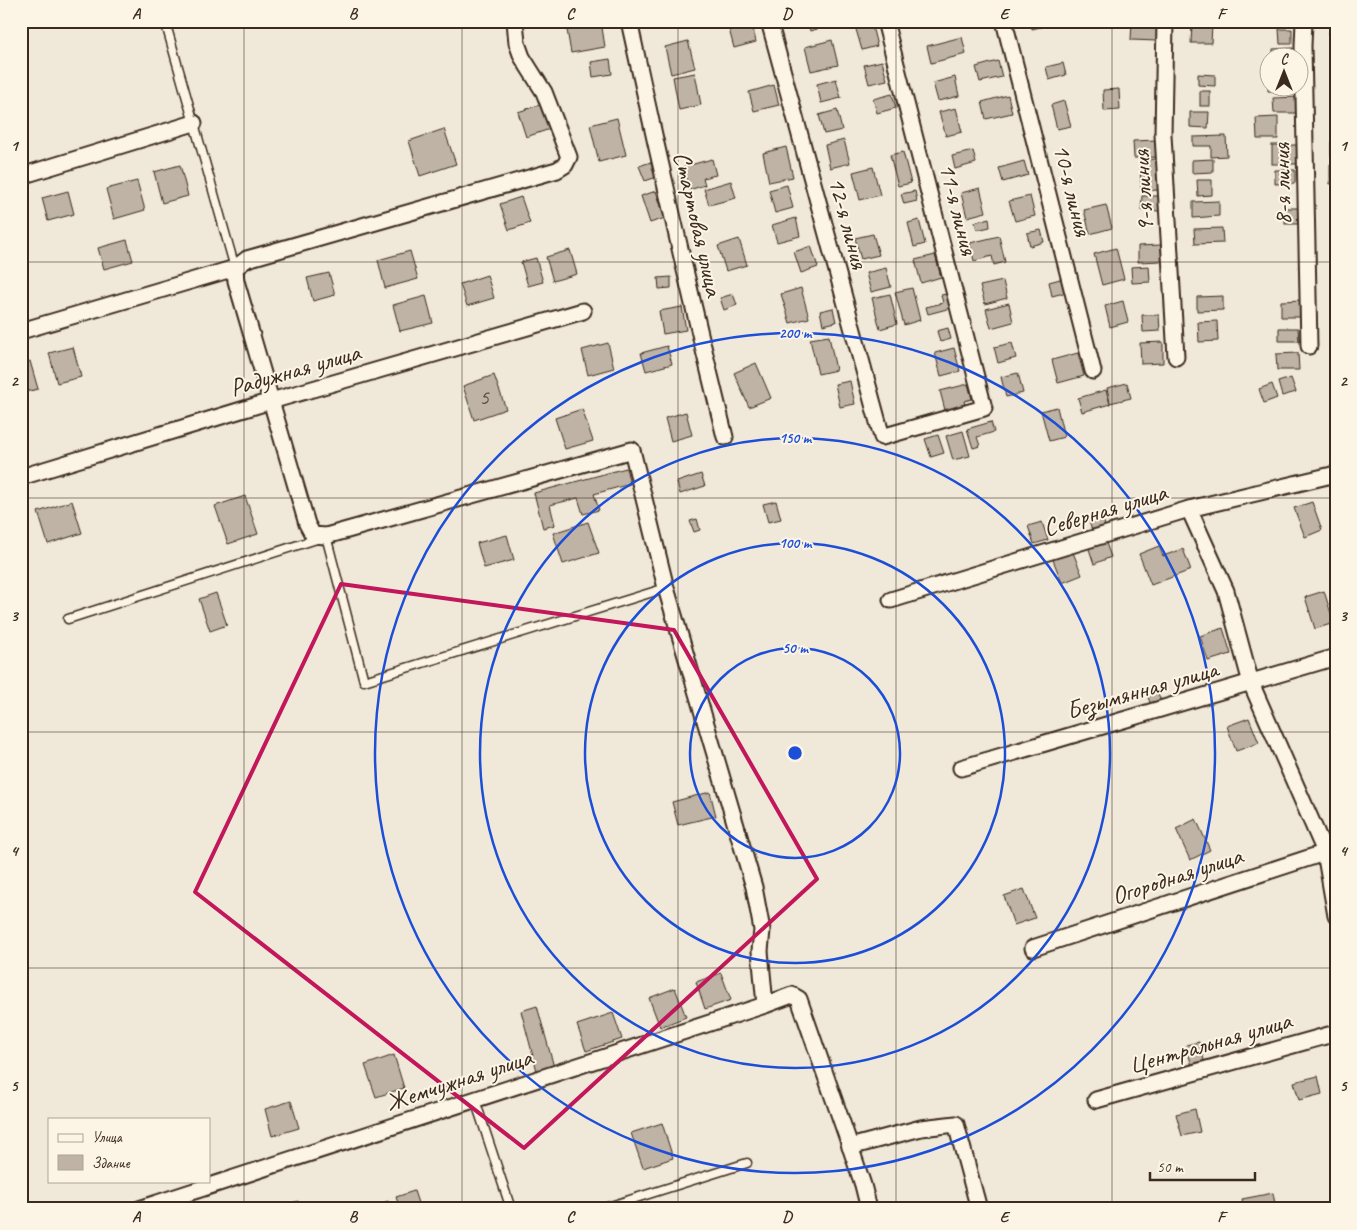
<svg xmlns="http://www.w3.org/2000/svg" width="1357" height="1230" font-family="Caveat,sans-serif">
  <rect width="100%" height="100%" fill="#f0e9d9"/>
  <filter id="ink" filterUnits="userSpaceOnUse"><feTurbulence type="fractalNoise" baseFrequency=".02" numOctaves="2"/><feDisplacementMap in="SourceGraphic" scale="10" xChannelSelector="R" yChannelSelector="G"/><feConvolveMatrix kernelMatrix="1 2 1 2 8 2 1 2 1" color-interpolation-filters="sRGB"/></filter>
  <g filter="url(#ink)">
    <g fill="#beb3a4" stroke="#3b2a1e">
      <polygon points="581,21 601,21 605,47 571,53 566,24"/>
      <polygon points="807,21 822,21 824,27 810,31"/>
      <polygon points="1031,21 1052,21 1053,24 1032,29"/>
      <polygon points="1132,21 1158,21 1157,41 1131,40"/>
      <polygon points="871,22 877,46 862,50 855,26"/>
      <polygon points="752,24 756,42 734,48 729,29"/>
      <polygon points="1192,25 1212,25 1211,43 1191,43"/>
      <polygon points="1279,29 1292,29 1292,44 1280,44"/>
      <rect x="1329" y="32" width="7" height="12"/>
      <polygon points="962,37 966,54 931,63 927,46"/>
      <polygon points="832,40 838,65 811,71 805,47"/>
      <polygon points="688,41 695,68 671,74 665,47"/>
      <polygon points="1293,48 1293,58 1273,58 1273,49"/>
      <polygon points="610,59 612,74 593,77 591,62"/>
      <polygon points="882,61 887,80 869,84 864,65"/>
      <polygon points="998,61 1002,77 980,82 976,67"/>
      <polygon points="1063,63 1066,75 1049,80 1046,67"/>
      <polygon points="695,73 701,105 679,110 673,77"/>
      <polygon points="1198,74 1215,75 1215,86 1198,85"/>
      <polygon points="1268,74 1270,74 1270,88 1291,88 1291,91 1268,91"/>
      <polygon points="955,77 959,96 938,101 933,83"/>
      <polygon points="836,79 841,98 821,103 817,84"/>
      <polygon points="774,85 779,105 754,111 749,92"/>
      <polygon points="1119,89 1120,110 1104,111 1103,90"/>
      <rect x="1200" y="91" width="10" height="15"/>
      <polygon points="892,94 896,108 877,113 873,99"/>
      <polygon points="1008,95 1012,113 986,119 982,102"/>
      <polygon points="1300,97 1301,113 1274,113 1273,98"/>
      <polygon points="1064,101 1071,126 1057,129 1051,105"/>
      <polygon points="545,103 553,128 526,137 518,112"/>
      <polygon points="1332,104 1336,104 1336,124 1333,125"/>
      <polygon points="956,108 962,132 946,136 939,112"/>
      <polygon points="837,110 842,130 824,134 819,115"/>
      <polygon points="1190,112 1209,112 1208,128 1190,127"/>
      <polygon points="1278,117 1278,139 1257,139 1256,118"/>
      <polygon points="617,118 626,155 599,162 590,125"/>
      <polygon points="444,129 456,164 420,176 409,141"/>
      <polygon points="1226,136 1227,156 1211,157 1211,146 1193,146 1193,137"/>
      <polygon points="844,140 850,163 830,168 825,145"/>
      <polygon points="1157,140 1157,157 1134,158 1133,141"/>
      <rect x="1331" y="142" width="5" height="14"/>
      <rect x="1272" y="145" width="25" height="19"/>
      <polygon points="786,147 793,177 769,182 763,153"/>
      <polygon points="973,151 976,163 955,169 952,156"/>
      <polygon points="903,152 911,183 898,186 890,155"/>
      <polygon points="712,159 716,175 703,178 705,185 689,190 683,167"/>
      <polygon points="1157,159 1158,190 1141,191 1140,160"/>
      <polygon points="1213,159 1213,172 1192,173 1192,160"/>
      <polygon points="1024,161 1028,175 1003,182 999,168"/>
      <polygon points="651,162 657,177 645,181 639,166"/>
      <polygon points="1330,164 1336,164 1336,183 1330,184"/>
      <polygon points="180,165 188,196 162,203 154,172"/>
      <polygon points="873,167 880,195 860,200 853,172"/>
      <polygon points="1275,170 1295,170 1295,183 1275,184"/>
      <polygon points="1197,180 1212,180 1212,195 1198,196"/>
      <polygon points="137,181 145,210 114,219 106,189"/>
      <polygon points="731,181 736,198 709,205 704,189"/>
      <polygon points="787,185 793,208 775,213 769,190"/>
      <polygon points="980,188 986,212 967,217 961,193"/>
      <polygon points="68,191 74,214 48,221 42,198"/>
      <polygon points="656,191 665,218 650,223 641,196"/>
      <polygon points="915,191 917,201 904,204 901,194"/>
      <polygon points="1030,196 1035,216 1015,221 1009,201"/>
      <polygon points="1142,196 1159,196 1159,211 1141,210"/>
      <polygon points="521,197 530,223 509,230 500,204"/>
      <polygon points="1219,201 1219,216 1193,218 1193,202"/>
      <polygon points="1106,205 1112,228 1090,234 1084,210"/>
      <rect x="1285" y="208" width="13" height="16"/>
      <polygon points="796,218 800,236 777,242 772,225"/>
      <polygon points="989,218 990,227 977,230 975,222"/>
      <polygon points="919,220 925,244 914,247 908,223"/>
      <polygon points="1222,228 1223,243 1195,244 1194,229"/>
      <polygon points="1041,230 1044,242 1030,246 1027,233"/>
      <polygon points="873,234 879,255 861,259 855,238"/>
      <polygon points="999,236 1005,262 994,265 992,256 974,261 970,243"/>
      <polygon points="739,239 747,265 726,271 718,246"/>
      <polygon points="127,240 133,261 104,269 98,248"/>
      <polygon points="1161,245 1162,261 1138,262 1138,246"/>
      <polygon points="811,246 818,267 801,273 794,252"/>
      <polygon points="1116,248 1124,279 1102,285 1094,254"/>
      <polygon points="570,250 577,274 553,281 546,257"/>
      <polygon points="410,251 418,279 385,288 378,260"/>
      <polygon points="935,255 941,277 921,283 915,260"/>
      <polygon points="536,258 543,282 528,286 521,262"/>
      <polygon points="1149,266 1150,282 1132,283 1131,267"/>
      <polygon points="886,268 891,287 871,292 866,273"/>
      <polygon points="329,273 335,295 313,301 307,278"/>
      <polygon points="487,275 494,298 467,306 460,284"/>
      <polygon points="671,277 671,288 659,289 658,278"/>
      <polygon points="1064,278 1068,292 1052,296 1049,282"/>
      <polygon points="1003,281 1007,298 985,304 980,286"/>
      <polygon points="801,288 809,318 790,323 781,294"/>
      <polygon points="912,288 920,320 904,325 895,292"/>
      <polygon points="733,294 737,305 724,310 720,298"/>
      <polygon points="890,294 897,324 880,329 872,298"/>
      <polygon points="947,294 951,308 928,314 926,307 943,303 941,295"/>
      <polygon points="426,296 433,323 400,331 393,305"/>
      <polygon points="1223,296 1223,310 1197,311 1197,297"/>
      <polygon points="1302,300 1302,317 1281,317 1281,301"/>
      <polygon points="1123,301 1128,322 1110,327 1105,306"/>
      <polygon points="1009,303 1013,322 991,328 986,309"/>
      <polygon points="682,307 686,330 663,334 659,311"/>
      <polygon points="833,308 836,322 823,325 820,311"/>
      <polygon points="1142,315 1159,315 1160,331 1143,332"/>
      <polygon points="1217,321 1218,341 1199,342 1198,322"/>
      <polygon points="948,328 951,339 940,342 937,331"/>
      <polygon points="1279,328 1298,328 1299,341 1279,341"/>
      <polygon points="829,336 836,370 818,374 810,339"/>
      <polygon points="1163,342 1163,363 1141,364 1140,343"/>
      <polygon points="608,343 614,368 588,375 582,350"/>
      <polygon points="1012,343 1016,358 998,363 994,347"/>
      <polygon points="667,346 672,364 646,371 641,353"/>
      <polygon points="73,347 81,377 57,383 49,353"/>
      <polygon points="954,348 960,371 941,376 935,353"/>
      <polygon points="1078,353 1084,376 1058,383 1052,360"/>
      <polygon points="1298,353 1299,370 1277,370 1276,354"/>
      <polygon points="30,361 38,389 21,393 21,364"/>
      <polygon points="756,363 771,398 749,407 734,373"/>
      <polygon points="1018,373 1023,393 1006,397 1001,377"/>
      <polygon points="494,375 506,409 474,420 463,386"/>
      <polygon points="1291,378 1296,392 1282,396 1278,382"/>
      <polygon points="850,381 855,404 840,407 835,384"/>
      <polygon points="1127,383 1131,398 1110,403 1107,388"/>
      <polygon points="968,384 972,399 964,401 966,409 946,414 940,391"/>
      <polygon points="1272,384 1277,398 1264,403 1259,389"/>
      <polygon points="1106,390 1110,404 1082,412 1078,398"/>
      <polygon points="1057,407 1064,437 1049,441 1041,411"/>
      <polygon points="582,409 593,441 565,449 555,418"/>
      <polygon points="686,412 692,435 671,441 665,418"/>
      <polygon points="991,422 994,432 977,437 980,446 973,448 967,429"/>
      <polygon points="963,431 970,456 953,460 946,436"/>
      <polygon points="938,435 944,453 931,457 925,439"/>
      <polygon points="626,468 630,484 594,494 599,510 583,514 578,498 550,505 555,525 543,528 534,493"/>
      <polygon points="701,474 705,486 680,494 677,482"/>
      <polygon points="245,496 258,534 228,544 215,506"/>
      <polygon points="72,501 82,533 48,544 38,512"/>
      <polygon points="776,501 781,519 768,522 763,504"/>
      <polygon points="1312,502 1322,530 1305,537 1294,508"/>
      <polygon points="1101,514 1106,528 1093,533 1088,519"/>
      <polygon points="697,519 700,530 694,532 690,521"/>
      <polygon points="588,522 599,553 563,564 553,533"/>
      <polygon points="1042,522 1048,540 1034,544 1028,526"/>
      <polygon points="507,535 514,560 484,568 477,543"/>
      <polygon points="1105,540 1111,557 1094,564 1088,546"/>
      <polygon points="1159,546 1163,556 1183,549 1191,570 1151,585 1139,554"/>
      <polygon points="1072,550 1082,575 1062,583 1052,557"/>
      <polygon points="1324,591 1334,623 1315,629 1305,597"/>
      <polygon points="216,593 227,625 210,631 199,599"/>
      <polygon points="1223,628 1231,654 1208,661 1200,636"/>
      <polygon points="1156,688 1161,701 1151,705 1146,692"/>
      <polygon points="1249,718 1259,743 1236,751 1227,726"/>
      <polygon points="710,792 716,816 678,825 672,802"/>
      <polygon points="1196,819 1210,850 1190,860 1176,829"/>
      <polygon points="1024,889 1035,918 1014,925 1004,896"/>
      <polygon points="721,973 731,1000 705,1009 696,982"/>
      <polygon points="675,988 686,1017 660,1027 649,998"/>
      <polygon points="537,1006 554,1067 537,1071 521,1011"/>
      <polygon points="613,1013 622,1039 586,1051 577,1025"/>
      <polygon points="1199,1042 1206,1067 1193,1070 1186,1045"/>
      <polygon points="394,1055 404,1088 376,1097 365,1065"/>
      <polygon points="1318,1076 1322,1094 1299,1100 1294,1082"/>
      <polygon points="291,1101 299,1128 272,1136 265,1109"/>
      <polygon points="1195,1109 1200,1132 1182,1136 1176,1114"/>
      <polygon points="662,1123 673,1158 643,1168 631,1133"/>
      <polygon points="414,1191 420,1209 400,1209 396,1197"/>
      <polygon points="1273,1193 1276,1209 1244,1209 1242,1199"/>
      <polygon points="298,1201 301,1209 273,1209"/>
      <polygon points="388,1201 390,1209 366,1209"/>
    </g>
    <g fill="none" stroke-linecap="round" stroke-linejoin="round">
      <g stroke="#3b2a1e" stroke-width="11">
        <g id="service">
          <polyline points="165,21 235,268"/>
          <polyline points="68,619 326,536 364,681 666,588"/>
          <polyline points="475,1100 511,1209"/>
          <polyline points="601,1209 747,1163"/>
        </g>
      </g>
      <g stroke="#3b2a1e" stroke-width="19">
        <g id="minor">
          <polyline points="515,21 517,43 522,57 544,92 569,157 565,165 557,170 247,259 235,268 236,281 307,524 313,535 326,536 632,450 666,588 754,887 762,930 760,951 765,1005"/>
          <path d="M629,21C659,160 691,299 725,437"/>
          <polyline points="769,21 882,437 984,408 885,21"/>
          <polyline points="1004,21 1093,371"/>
          <polyline points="1165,21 1163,135 1176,357"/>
          <polyline points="1304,21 1303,46 1309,346"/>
          <polyline points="21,176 194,123"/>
          <polyline points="21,331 235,268"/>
          <polyline points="21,477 271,401 583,311"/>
          <polyline points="1189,509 1226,591 1251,683 1325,852 1336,916"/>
          <polyline points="891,600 1189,509 1336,474"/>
          <polyline points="961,768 1336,657"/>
          <polyline points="1033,948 1336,849"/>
          <polyline points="1096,1100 1336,1033"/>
          <polyline points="850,1147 921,1128 956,1124 979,1209"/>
          <polyline points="139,1209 765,1005 792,995 799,999 847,1137 863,1185 869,1209"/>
        </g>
      </g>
      <use href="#service" stroke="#fcf5e5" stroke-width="8"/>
      <use href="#minor" stroke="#fcf5e5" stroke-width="15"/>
    </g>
  </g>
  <path fill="none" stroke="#c2185b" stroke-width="4" stroke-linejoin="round" d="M341,584L674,630L817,879L524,1148L195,892Z"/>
  <path fill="none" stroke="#3b2a1e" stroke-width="1" stroke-opacity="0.55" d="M244,21V1209M462,21V1209M678,21V1209M896,21V1209M1112,21V1209M21,262H1336M21,498H1336M21,732H1336M21,968H1336"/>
  <g fill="none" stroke="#1d4ed8" stroke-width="2.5">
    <circle cx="795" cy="753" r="105"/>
    <circle cx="795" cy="753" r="210"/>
    <circle cx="795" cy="753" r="315"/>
    <circle cx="795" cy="753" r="420"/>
  </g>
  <g text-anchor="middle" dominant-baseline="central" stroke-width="4" stroke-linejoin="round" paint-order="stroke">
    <g font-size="22" fill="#5c4c40">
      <text x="484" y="397">5</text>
    </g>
    <g font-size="25" fill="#3b2a1e" stroke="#fcf5e5">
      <text transform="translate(1282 184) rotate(-91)">8-я линия</text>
      <text transform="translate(1072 190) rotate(76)">10-я линия</text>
      <text transform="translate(1143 191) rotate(-93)">9-я линия</text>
      <text transform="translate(958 209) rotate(76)">11-я линия</text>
      <text transform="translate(848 223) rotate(75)">12-я линия</text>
      <text transform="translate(698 224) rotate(77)">Стартовая улица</text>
      <text transform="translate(295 370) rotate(-16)">Радужная улица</text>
      <text transform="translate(1105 510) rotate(-17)">Северная улица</text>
      <text transform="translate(1142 690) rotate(-16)">Безымянная улица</text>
      <text transform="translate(1177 876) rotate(-18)">Огородная улица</text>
      <text transform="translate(1210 1043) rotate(-16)">Центральная улица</text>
      <text transform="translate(459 1080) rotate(-18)">Жемчужная улица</text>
    </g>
  </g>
  <circle cx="795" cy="753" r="8" fill="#1d4ed8" stroke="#fcf5e5" stroke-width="2.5"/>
  <g font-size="15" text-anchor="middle" font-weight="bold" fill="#1d4ed8" stroke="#fcf5e5" stroke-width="4" stroke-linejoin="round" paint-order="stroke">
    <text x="795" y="338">200 m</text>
    <text x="795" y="443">150 m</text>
    <text x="795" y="548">100 m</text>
    <text x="795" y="653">50 m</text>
  </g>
  <rect width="1357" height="1230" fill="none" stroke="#fcf5e5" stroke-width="55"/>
  <rect x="48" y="1118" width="162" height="65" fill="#fcf5e5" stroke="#afa495"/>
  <rect x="58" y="1134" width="25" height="8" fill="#fcf5e5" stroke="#afa495"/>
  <text x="92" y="1142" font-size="15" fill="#3b2a1e">Улица</text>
  <rect x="58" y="1155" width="25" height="15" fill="#beb3a4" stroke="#afa495"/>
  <text x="92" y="1168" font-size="15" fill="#3b2a1e">Здание</text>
  <g transform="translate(1284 72)"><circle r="24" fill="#fcf5e5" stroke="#afa495"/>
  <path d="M0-4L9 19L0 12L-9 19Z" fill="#3b2a1e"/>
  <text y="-8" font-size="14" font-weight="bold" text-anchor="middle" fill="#3b2a1e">С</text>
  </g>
  <path d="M1150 1172v8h105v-8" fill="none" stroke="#3b2a1e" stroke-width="2.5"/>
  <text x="1157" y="1172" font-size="15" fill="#3b2a1e" stroke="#fcf5e5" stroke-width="4" paint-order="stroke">50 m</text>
  <rect x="28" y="28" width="1302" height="1174" fill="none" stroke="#3b2a1e" stroke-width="2"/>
  <g font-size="16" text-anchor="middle" font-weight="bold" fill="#3b2a1e">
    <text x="136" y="19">A</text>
    <text x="353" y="19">B</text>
    <text x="570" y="19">C</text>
    <text x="787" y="19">D</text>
    <text x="1004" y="19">E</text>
    <text x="1221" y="19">F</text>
    <text x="14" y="151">1</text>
    <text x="1343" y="151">1</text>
    <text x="14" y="386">2</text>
    <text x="1343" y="386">2</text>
    <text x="14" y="621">3</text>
    <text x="1343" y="621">3</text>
    <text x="14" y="856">4</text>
    <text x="1343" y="856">4</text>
    <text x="14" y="1091">5</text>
    <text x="1343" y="1091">5</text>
    <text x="136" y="1222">A</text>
    <text x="353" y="1222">B</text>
    <text x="570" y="1222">C</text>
    <text x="787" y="1222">D</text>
    <text x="1004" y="1222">E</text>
    <text x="1221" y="1222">F</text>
  </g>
</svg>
